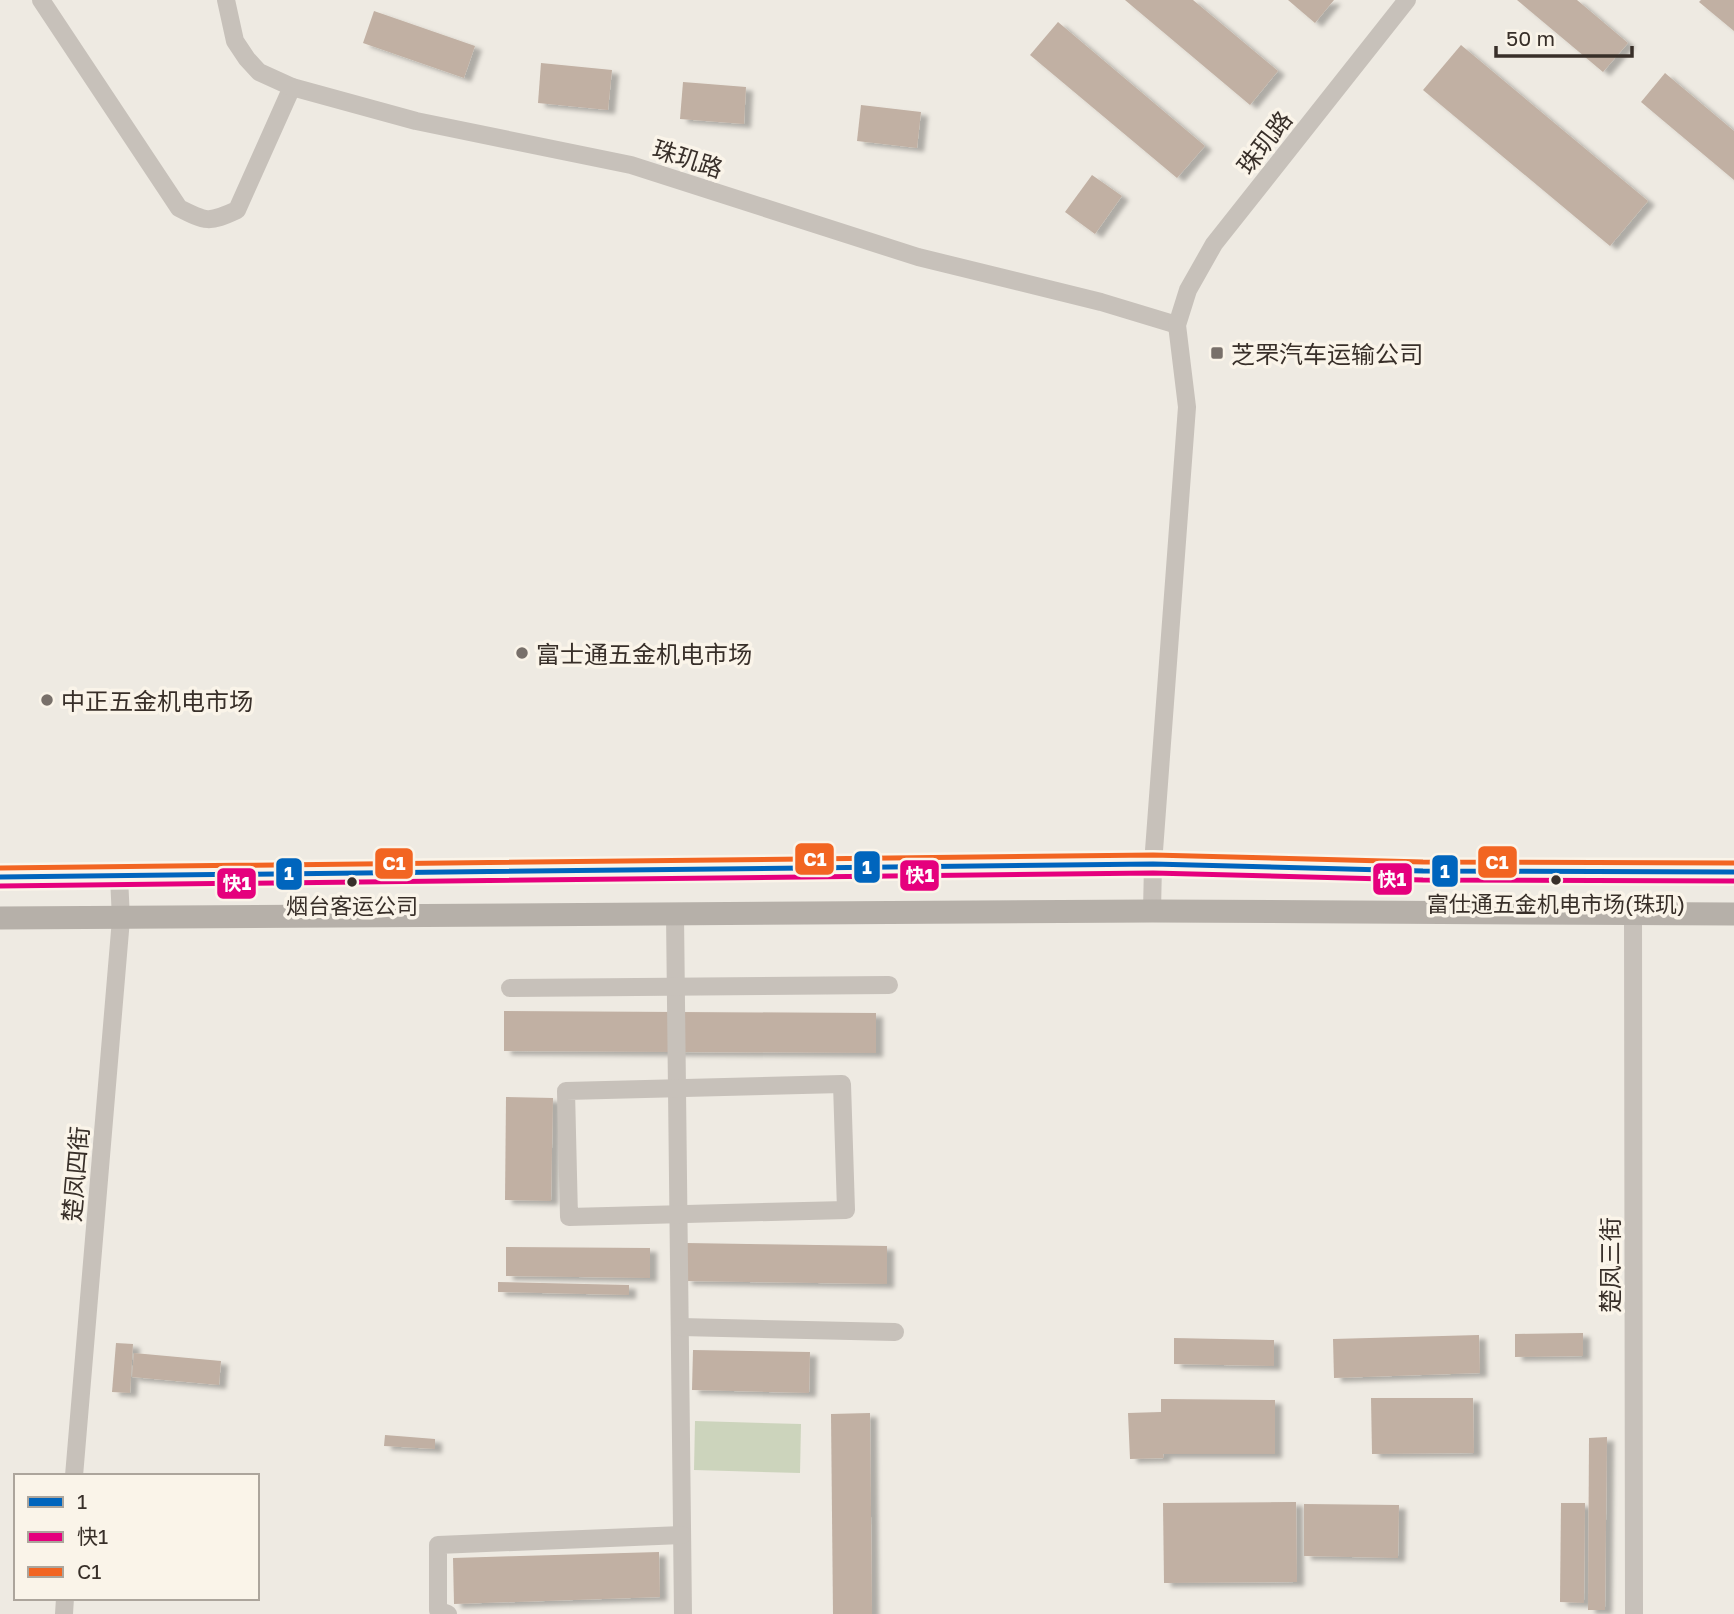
<svg xmlns="http://www.w3.org/2000/svg" width="1734" height="1614" font-family="'Golos Text','Noto Sans SC',sans-serif">
  <defs>
    <filter id="shadow"><feDropShadow dx="7" dy="4" stdDeviation="2" flood-color="#0004"/></filter>
  </defs>
  <rect width="100%" height="100%" fill="#eeeae2"/>
  <polygon fill="#ccd4bc" points="695,1421 801,1424 800,1473 694,1470"/>
  <g fill="#c1b0a3" filter="url(#shadow)">
    <polygon points="1125,0 1193,0 1278,71 1250,105"/>
    <polygon points="1288,0 1334,0 1315,23"/>
    <polygon points="1517,0 1577,0 1628,43 1603,72"/>
    <polygon points="1701,0 1734,0 1734,31 1699,2"/>
    <polygon points="374,11 475,46 464,78 363,43"/>
    <polygon points="1058,22 1205,146 1177,178 1030,55"/>
    <polygon points="1461,45 1648,201 1610,246 1423,90"/>
    <polygon points="541,63 612,70 608,110 538,103"/>
    <polygon points="1665,73 1734,131 1734,180 1641,102"/>
    <polygon points="683,82 746,87 744,124 680,119"/>
    <polygon points="861,105 921,112 917,148 857,141"/>
    <polygon points="1092,175 1122,196 1095,234 1065,212"/>
    <polygon points="504,1011 876,1013 876,1053 504,1051"/>
    <polygon points="506,1097 553,1098 551,1201 505,1200"/>
    <polygon points="686,1243 887,1246 887,1284 685,1281"/>
    <polygon points="506,1247 650,1248 650,1278 506,1276"/>
    <polygon points="498,1282 629,1285 629,1295 498,1292"/>
    <polygon points="1583,1333 1583,1356 1515,1357 1515,1334"/>
    <polygon points="1479,1335 1480,1373 1334,1378 1333,1339"/>
    <polygon points="1174,1338 1274,1340 1274,1366 1174,1364"/>
    <polygon points="116,1343 133,1344 130,1393 112,1392"/>
    <polygon points="693,1350 810,1352 809,1393 692,1390"/>
    <polygon points="134,1353 221,1361 219,1385 132,1377"/>
    <polygon points="1371,1398 1473,1398 1474,1453 1372,1454"/>
    <polygon points="1161,1399 1275,1400 1275,1454 1163,1454 1164,1458 1130,1459 1128,1413 1161,1412"/>
    <polygon points="870,1413 872,1614 833,1614 831,1414"/>
    <polygon points="385,1435 435,1439 435,1449 384,1446"/>
    <polygon points="1607,1437 1605,1610 1588,1610 1589,1438"/>
    <polygon points="1296,1502 1297,1582 1164,1583 1163,1503"/>
    <polygon points="1561,1503 1585,1503 1584,1603 1560,1602"/>
    <polygon points="1304,1504 1399,1505 1398,1558 1304,1556"/>
    <polygon points="659,1552 660,1597 454,1604 453,1558"/>
  </g>
  <g fill="none" stroke-linecap="round" stroke-linejoin="round">
    <g stroke="#c7c1ba" stroke-width="18">
      <path d="M41,0L179,208C206,222 209,223 237,210L292,87"/>
      <polyline points="226,0 235,41 247,59 259,72 292,87 416,121 631,165 918,257 1101,302 1177,325"/>
      <polyline points="1152,911 1153,864 1187,407 1177,325 1188,290 1214,244 1407,0"/>
      <polyline points="675,915 683,1614"/>
      <polyline points="1633,915 1634,1614"/>
      <polyline points="510,988 889,985"/>
      <polygon points="842,1084 846,1210 569,1217 566,1091"/>
      <polyline points="681,1327 895,1332"/>
      <polyline points="74,1476 121,919 119,877"/>
      <polyline points="64,1614 65,1598"/>
      <polyline points="448,1614 438,1610 438,1545 682,1535"/>
    </g>
    <g stroke="#b6b0a9" stroke-width="23">
      <polyline points="0,877 1153,864 1423,871 1734,872"/>
      <polyline points="0,918 1152,911 1734,914"/>
    </g>
    <g stroke="#faf4e9" stroke-width="10">
      <polyline id="bus-1" points="0,877 1153,864 1423,871 1734,872"/>
    </g>
    <g stroke="#faf4e9" stroke-width="10">
      <polyline id="bus-2" points="0,886 1153,873 1423,880 1734,881"/>
    </g>
    <g stroke="#faf4e9" stroke-width="10">
      <polyline id="bus-3" points="0,868 1153,855 1423,862 1734,863"/>
    </g>
    <use href="#bus-1" stroke="#0065bd" stroke-width="5"/>
    <use href="#bus-2" stroke="#e5007d" stroke-width="5"/>
    <use href="#bus-3" stroke="#f26522" stroke-width="5"/>
  </g>
  <g fill="#78706a" stroke="#faf4e9" stroke-width="2.5">
    <rect x="1210" y="346" width="14" height="14" rx="3.5"/>
    <circle cx="522" cy="653" r="7"/>
    <circle cx="47" cy="700" r="7"/>
  </g>
  <g fill="#382f29" stroke="#faf4e9" stroke-width="2.5">
    <circle cx="1556" cy="880" r="6"/>
    <circle cx="352" cy="882" r="6"/>
  </g>
  <g text-anchor="middle" dominant-baseline="central" stroke-width="7" stroke-linejoin="round" paint-order="stroke">
    <g font-size="22" fill="#382f29" stroke="#faf4e9">
      <text x="1556" y="903">富仕通五金机电市场(珠玑)</text>
      <text x="352" y="905">烟台客运公司</text>
    </g>
    <g font-size="24" fill="#382f29" stroke="#faf4e9">
      <text transform="translate(1264 142) rotate(-52)">珠玑路</text>
      <text transform="translate(688 158) rotate(18)">珠玑路</text>
      <text transform="translate(75 1174) rotate(-85)">楚凤四街</text>
      <text transform="translate(1609 1265) rotate(-90)">楚凤三街</text>
    </g>
    <g font-size="24" fill="#382f29" stroke="#faf4e9" text-anchor="start">
      <text x="1231" y="353">芝罘汽车运输公司</text>
      <text x="536" y="653">富士通五金机电市场</text>
      <text x="61" y="700">中正五金机电市场</text>
    </g>
  </g>
  <g stroke="#faf4e9" stroke-width="2.5">
    <rect x="794" y="842" width="41" height="34" rx="7" fill="#f26522"/>
    <rect x="1477" y="845" width="41" height="34" rx="7" fill="#f26522"/>
    <rect x="374" y="847" width="40" height="33" rx="7" fill="#f26522"/>
    <rect x="853" y="850" width="28" height="34" rx="7" fill="#0065bd"/>
    <rect x="1431" y="854" width="28" height="34" rx="7" fill="#0065bd"/>
    <rect x="275" y="857" width="28" height="34" rx="7" fill="#0065bd"/>
    <rect x="899" y="859" width="41" height="33" rx="7" fill="#e5007d"/>
    <rect x="1372" y="862" width="41" height="34" rx="7" fill="#e5007d"/>
    <rect x="216" y="867" width="41" height="33" rx="7" fill="#e5007d"/>
  </g>
  <g font-size="19" text-anchor="middle" font-weight="bold" fill="#fff">
    <text x="815" y="866">C1</text>
    <text x="1497" y="869">C1</text>
    <text x="394" y="870">C1</text>
    <text x="867" y="874">1</text>
    <text x="1445" y="878">1</text>
    <text x="289" y="880">1</text>
    <text x="920" y="882">快1</text>
    <text x="1392" y="886">快1</text>
    <text x="237" y="890">快1</text>
  </g>
  <rect x="14" y="1474" width="245" height="126" fill="#faf4e9" stroke="#aca59c" stroke-width="2"/>
  <rect x="28" y="1497" width="35" height="10" fill="#0065bd" stroke="#aca59c" stroke-width="2"/>
  <text x="77" y="1509" font-size="21" fill="#382f29">1</text>
  <rect x="28" y="1532" width="35" height="10" fill="#e5007d" stroke="#aca59c" stroke-width="2"/>
  <text x="77" y="1544" font-size="21" fill="#382f29">快1</text>
  <rect x="28" y="1567" width="35" height="10" fill="#f26522" stroke="#aca59c" stroke-width="2"/>
  <text x="77" y="1579" font-size="21" fill="#382f29">C1</text>
  <path d="M1496 46v10h136v-10" fill="none" stroke="#382f29" stroke-width="3.5"/>
  <text x="1506" y="46" font-size="21" fill="#382f29" stroke="#faf4e9" stroke-width="5" paint-order="stroke">50 m</text>
</svg>
